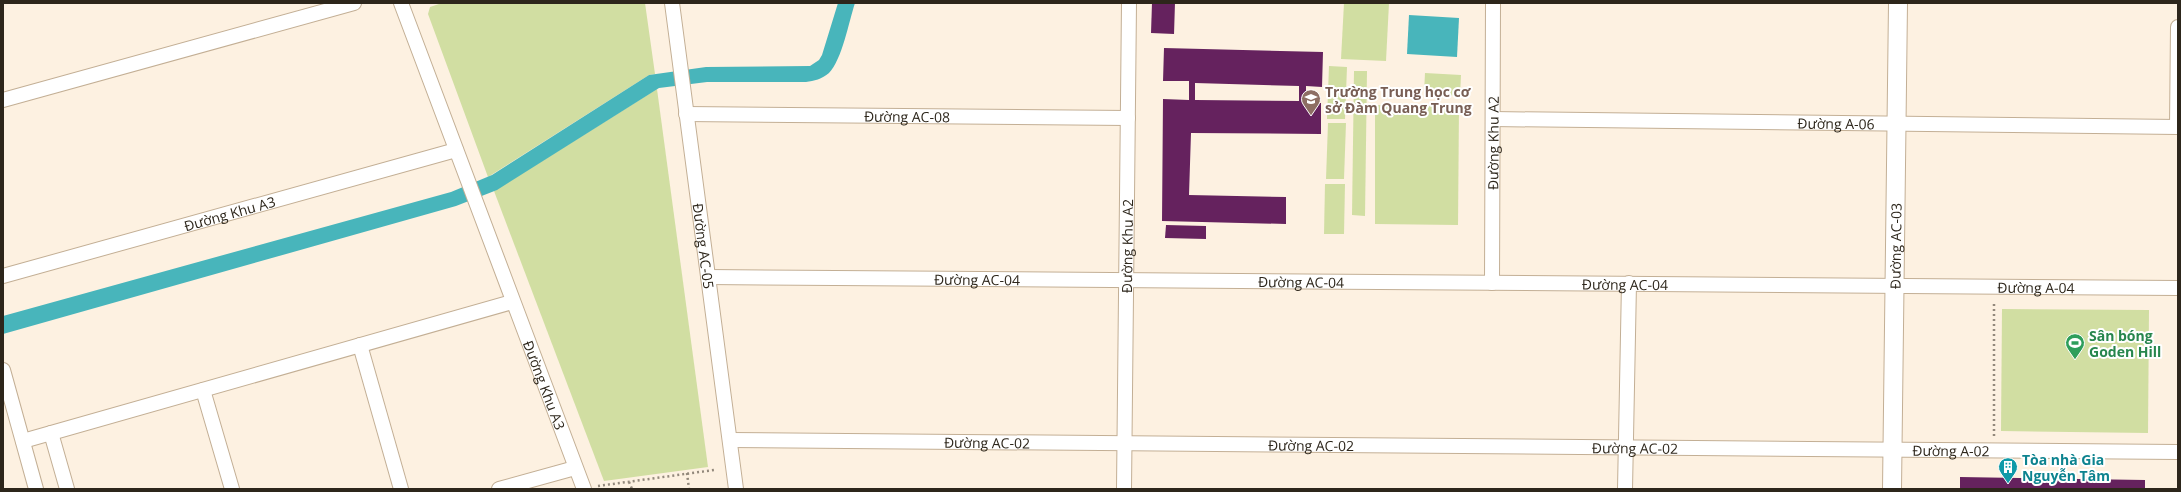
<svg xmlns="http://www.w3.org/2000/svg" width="2181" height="492" font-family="'Open Sans',sans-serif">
  <rect width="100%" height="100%" fill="#fdf1e1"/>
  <g fill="#d1dea2">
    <polygon points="442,3 645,3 655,74 649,75 488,177 428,14 430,7"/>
    <polygon points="1344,3 1389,3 1386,61 1341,59"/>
    <polygon points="1329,66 1347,67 1345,119 1327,119"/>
    <polygon points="1354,71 1367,71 1365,216 1352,215"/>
    <polygon points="1425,73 1461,75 1460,96 1424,93"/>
    <polygon points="657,89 708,467 604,481 494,191"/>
    <polygon points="1375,105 1459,106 1458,225 1375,224"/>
    <polygon points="1328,123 1346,123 1344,179 1326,179"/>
    <polygon points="1325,184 1345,184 1344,234 1324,234"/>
    <polygon points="2002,309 2149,310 2148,433 2001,431"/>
  </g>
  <g fill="#48b5bb">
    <path d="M838,3H855C849,21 842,60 829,73C822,79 814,81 806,82H707L659,88L497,190L456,206L3,334V316L451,192L492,175L649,75L706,67L810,66L819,60L822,55Z"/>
    <polygon points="1409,15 1459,18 1457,57 1407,54"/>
  </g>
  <g fill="#65225e" fill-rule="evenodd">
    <polygon points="1152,3 1175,3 1174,34 1151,33"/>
    <path d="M1164,48L1323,52L1322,87L1306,86V102L1321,103V134L1191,133L1189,195L1286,197V224L1162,221L1163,99L1189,100V81H1163ZM1195,83L1299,86V101L1195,100Z"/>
    <polygon points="1166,225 1206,226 1206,239 1165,238"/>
    <polygon points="1960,477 2145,480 2145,489 1960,489"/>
  </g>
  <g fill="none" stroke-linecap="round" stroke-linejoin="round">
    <g stroke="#c3af95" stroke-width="16">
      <g id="minor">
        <path id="s1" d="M401,3L584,489"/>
        <path id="s2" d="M672,3L736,489"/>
        <polyline points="3,100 354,3"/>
        <path id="s3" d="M686,114L1128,118"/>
        <path id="s4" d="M1493,119L2178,127"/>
        <polyline points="2177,127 2178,27"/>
        <path id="s5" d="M3,276L456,150"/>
        <path id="s6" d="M708,277L2178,288"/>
        <path id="s7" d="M1492,283L1493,3"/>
        <polyline points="360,345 401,489"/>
        <polyline points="3,370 36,489"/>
        <polyline points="203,390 232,489"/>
        <polyline points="51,433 67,489"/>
        <path id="s8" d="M730,440L2178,452"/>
        <polyline points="23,441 512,302"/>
        <polyline points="499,489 575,468"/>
        <path id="s9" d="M1124,489L1129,3"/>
        <polyline points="1625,489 1629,283"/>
      </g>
    </g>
    <g stroke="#c3af95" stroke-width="20">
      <g id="tertiary">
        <path id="s10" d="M1892,489L1898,3"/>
      </g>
    </g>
    <g stroke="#93897c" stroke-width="2.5" stroke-dasharray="2 3" stroke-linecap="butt">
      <polyline points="1994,436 1994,301"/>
      <polyline points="687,473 689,489"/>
      <polyline points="629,482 632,489"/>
      <polyline points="598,486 714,470"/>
    </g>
    <use href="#minor" stroke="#fff" stroke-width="14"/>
    <use href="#tertiary" stroke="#fff" stroke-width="18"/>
  </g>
  <defs>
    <g id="school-pin" transform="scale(1)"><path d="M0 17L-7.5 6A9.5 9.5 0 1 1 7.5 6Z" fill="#8d6e63" stroke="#fff"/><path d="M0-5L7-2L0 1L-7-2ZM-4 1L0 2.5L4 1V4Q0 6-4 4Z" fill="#fff"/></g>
    <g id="stadium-pin" transform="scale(1)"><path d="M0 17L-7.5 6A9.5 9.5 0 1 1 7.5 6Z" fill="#2e9e5b" stroke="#fff"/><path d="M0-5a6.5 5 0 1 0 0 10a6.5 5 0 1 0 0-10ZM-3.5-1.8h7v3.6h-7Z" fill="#fff"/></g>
    <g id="building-pin" transform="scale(1)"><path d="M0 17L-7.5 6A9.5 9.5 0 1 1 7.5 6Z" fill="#0f9aa8" stroke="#fff"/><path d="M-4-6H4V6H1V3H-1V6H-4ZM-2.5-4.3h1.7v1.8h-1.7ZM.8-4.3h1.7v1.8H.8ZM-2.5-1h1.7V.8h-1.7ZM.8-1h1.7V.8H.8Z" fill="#fff"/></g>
  </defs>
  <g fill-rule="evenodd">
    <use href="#school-pin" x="1311" y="99"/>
    <use href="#stadium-pin" x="2075" y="343"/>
    <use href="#building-pin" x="2008" y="467"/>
  </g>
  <g text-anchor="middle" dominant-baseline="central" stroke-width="4" stroke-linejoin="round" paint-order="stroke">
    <g font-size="14" font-weight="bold" fill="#785e54" stroke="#fff" text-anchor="start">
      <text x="1325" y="91">Trường Trung học cơ<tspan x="1325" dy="16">sở Đàm Quang Trung</tspan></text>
    </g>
    <g font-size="14" fill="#2d261b" stroke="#fff">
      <text stroke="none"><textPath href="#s3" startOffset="221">Đường AC-08</textPath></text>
      <text stroke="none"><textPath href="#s4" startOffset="343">Đường A-06</textPath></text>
      <text stroke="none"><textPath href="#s7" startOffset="140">Đường Khu A2</textPath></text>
      <text stroke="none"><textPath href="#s5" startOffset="235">Đường Khu A3</textPath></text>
      <text stroke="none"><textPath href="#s2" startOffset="245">Đường AC-05</textPath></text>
      <text stroke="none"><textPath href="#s9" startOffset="243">Đường Khu A2</textPath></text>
      <text stroke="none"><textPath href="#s10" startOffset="243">Đường AC-03</textPath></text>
      <text stroke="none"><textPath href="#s6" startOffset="269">Đường AC-04</textPath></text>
      <text stroke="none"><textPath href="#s6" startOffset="593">Đường AC-04</textPath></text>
      <text stroke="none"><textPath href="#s6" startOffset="917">Đường AC-04</textPath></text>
      <text stroke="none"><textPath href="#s6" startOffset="1328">Đường A-04</textPath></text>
      <text stroke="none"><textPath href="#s1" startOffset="408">Đường Khu A3</textPath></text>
      <text stroke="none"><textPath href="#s8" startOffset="257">Đường AC-02</textPath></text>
      <text stroke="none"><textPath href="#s8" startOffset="581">Đường AC-02</textPath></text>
      <text stroke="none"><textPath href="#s8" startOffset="905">Đường AC-02</textPath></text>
      <text stroke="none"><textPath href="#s8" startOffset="1221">Đường A-02</textPath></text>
    </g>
    <g font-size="14" font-weight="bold" fill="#27864d" stroke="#fff" text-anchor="start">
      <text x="2089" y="335">Sân bóng<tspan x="2089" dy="16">Goden Hill</tspan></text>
    </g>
    <g font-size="14" font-weight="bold" fill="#0d838f" stroke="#fff" text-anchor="start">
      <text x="2022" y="459">Tòa nhà Gia<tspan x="2022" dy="16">Nguyễn Tâm</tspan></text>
    </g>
  </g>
  <rect width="2181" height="492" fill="none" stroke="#2d261b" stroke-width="8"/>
</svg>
